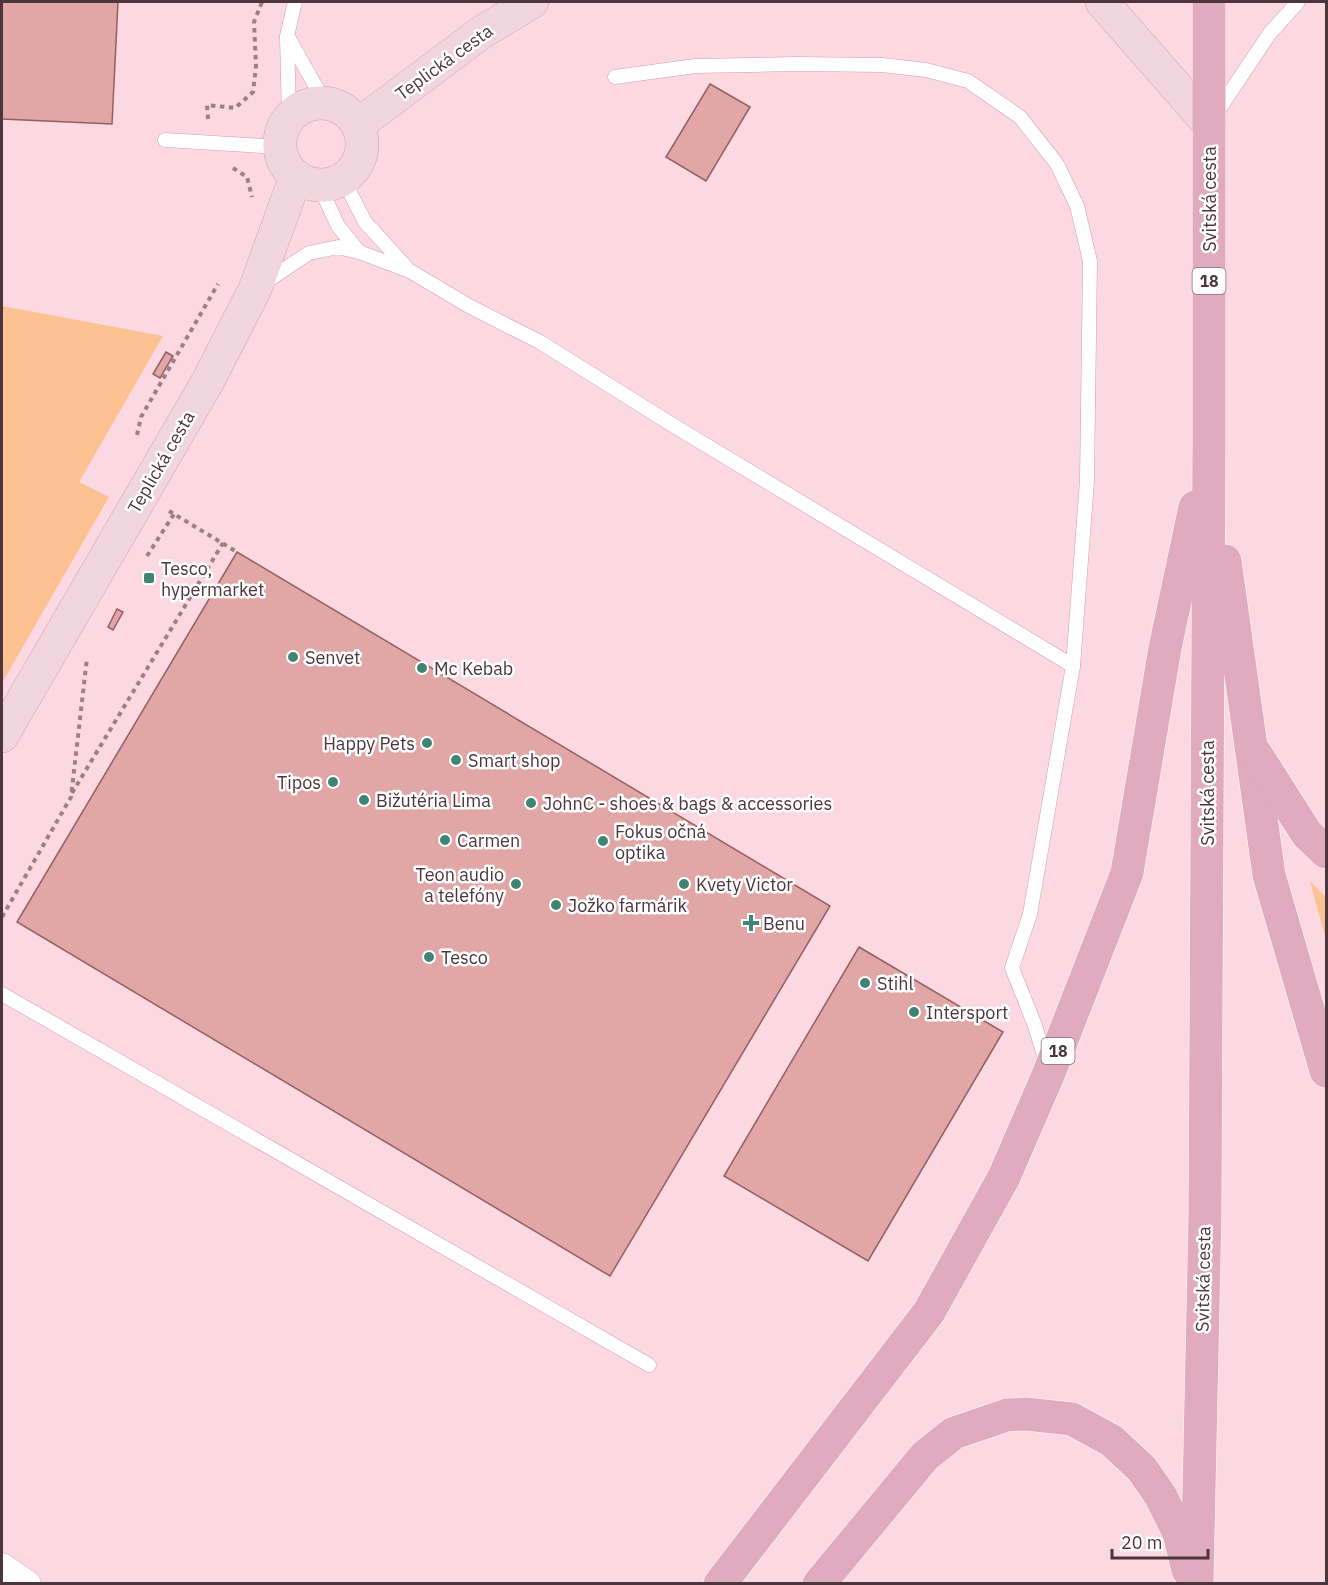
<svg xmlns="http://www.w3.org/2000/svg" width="1328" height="1585" font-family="'IBM Plex Sans',sans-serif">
  <rect width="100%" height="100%" fill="#fcd8e2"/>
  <g fill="#fec191">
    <polygon points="2,306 163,336 79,482 109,497 2,683"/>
    <polygon points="1310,881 1326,897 1326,940"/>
  </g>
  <g fill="#e1a6a6" stroke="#955f60" stroke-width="1.5">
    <polygon points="2,2 118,2 112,124 2,119"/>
    <polygon points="710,84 750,107 706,181 666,157"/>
    <polygon points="166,352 173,356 160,378 153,374"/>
    <polygon points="237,552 830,906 610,1276 17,922"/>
    <polygon points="117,609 123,612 113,630 108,627"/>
    <polygon points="859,947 1003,1032 868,1261 724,1176"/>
  </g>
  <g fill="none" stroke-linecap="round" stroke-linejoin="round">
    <g stroke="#d69daf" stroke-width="15">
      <g id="lane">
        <polyline points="288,37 325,103"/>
        <polyline points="615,77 695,66 796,64 882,65 926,70 968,81 1020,117 1057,164 1077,206 1090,261 1087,481 1073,666 1030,914 1012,968 1034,1023 1047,1065"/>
        <polyline points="1217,112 1270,33 1298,2"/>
        <polyline points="289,118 287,36 295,2"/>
        <polyline points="165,140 263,146 280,142"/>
        <polyline points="343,179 365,222 406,267"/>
        <polyline points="319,185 338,226 359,252"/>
        <polyline points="264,283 309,253 338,247 359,252 410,271 469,306 540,342 671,424 1073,666"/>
        <polyline points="2,994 649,1365"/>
      </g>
    </g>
    <g stroke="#d69daf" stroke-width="27">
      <polyline id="street" points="2,1566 28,1584"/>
    </g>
    <g stroke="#d69daf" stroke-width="34">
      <g id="secondary">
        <polyline points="1102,2 1209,124"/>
        <circle cx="321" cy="144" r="41"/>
        <polyline points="358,125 482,32 532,2"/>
        <polyline points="2,736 208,381 255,289 296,176"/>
      </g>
    </g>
    <g stroke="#fff" stroke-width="34">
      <g id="primary">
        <polyline points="1225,561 1269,875 1326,1071"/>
        <polyline points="1256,754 1307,834 1326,852"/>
        <polyline points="720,1584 929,1312 1004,1177 1049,1073 1127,873 1165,648 1195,507"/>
        <polyline points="819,1584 925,1456 954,1433 1007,1415 1026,1414 1072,1419 1112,1441 1142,1469 1160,1495 1179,1533 1188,1570"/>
        <polyline points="1197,1584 1205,1214 1209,438 1209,2"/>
      </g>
    </g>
    <g stroke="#9c7f87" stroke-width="4" stroke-dasharray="4.5 4.5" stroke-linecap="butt">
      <polyline points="208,119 207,105 235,108 253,92 256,66 254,22 262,2"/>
      <polyline points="233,168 247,177 252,197"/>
      <polyline points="137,435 141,417 218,284"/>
      <polyline points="169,511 237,552"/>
      <polyline points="147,556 174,514"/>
      <polyline points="72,793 223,543"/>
      <polyline points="2,917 71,797 87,658"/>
    </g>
    <use href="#lane" stroke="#fff" stroke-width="14"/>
    <use href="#street" stroke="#fff" stroke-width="26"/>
    <use href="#secondary" stroke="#f0d5de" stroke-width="33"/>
    <use href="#primary" stroke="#e0abbe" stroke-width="33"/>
  </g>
  <g fill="#418476" stroke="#fff" stroke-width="2">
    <rect x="143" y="572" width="12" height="12" rx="3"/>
    <circle cx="293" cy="657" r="6"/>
    <circle cx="422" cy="668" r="6"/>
    <circle cx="427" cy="743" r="6"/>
    <circle cx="456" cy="760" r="6"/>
    <circle cx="333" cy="782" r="6"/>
    <circle cx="364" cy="800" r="6"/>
    <circle cx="531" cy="803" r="6"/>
    <circle cx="445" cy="840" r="6"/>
    <circle cx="603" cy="841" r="6"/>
    <circle cx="516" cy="884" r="6"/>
    <circle cx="684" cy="884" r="6"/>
    <circle cx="556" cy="905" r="6"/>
    <path d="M748 914h6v6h6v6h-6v6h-6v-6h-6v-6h6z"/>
    <circle cx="429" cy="957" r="6"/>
    <circle cx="865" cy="983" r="6"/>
    <circle cx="914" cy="1012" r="6"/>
  </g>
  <g text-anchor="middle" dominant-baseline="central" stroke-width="5" stroke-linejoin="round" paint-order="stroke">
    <g fill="#fff" stroke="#827276" stroke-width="1.5">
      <rect x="1192.5" y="268" width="33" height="26" rx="4.5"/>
      <rect x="1041.5" y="1038" width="33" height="26" rx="4.5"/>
    </g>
    <g font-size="16" font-weight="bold" fill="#4c353c">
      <text x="1209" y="281">18</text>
      <text x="1058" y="1051">18</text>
    </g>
    <g font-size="18" fill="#4c353c" stroke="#fff">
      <text transform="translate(444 62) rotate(-36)">Teplická cesta</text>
      <text transform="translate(1209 199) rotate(-90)">Svitská cesta</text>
      <text transform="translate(161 462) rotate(-60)">Teplická cesta</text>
      <text transform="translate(1207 793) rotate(-90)">Svitská cesta</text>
      <text transform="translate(1203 1279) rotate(-89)">Svitská cesta</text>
    </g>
    <g font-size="18" fill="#4c353c" stroke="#fff" text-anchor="start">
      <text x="161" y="568">Tesco,<tspan x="161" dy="21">hypermarket</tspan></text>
      <text x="305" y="657">Senvet</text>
      <text x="434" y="668">Mc Kebab</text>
      <text x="415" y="743" text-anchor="end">Happy Pets</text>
      <text x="468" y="760">Smart shop</text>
      <text x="321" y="782" text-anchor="end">Tipos</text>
      <text x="376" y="800">Bižutéria Lima</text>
      <text x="543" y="803">JohnC - shoes &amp; bags &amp; accessories</text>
      <text x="615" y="831">Fokus očná<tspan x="615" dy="21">optika</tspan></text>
      <text x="457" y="840">Carmen</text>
      <text x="504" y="874" text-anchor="end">Teon audio<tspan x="504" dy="21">a telefóny</tspan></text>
      <text x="696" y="884">Kvety Victor</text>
      <text x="568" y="905">Jožko farmárik</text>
      <text x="763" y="923">Benu</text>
      <text x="441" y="957">Tesco</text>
      <text x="877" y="983">Stihl</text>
      <text x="926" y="1012">Intersport</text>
    </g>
  </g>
  <rect width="1328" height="1585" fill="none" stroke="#4c353c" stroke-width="6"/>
  <path d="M1112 1549v9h96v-9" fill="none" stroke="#4c353c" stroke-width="3"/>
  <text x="1121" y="1549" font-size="18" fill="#4c353c" stroke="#ffffff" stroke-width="4.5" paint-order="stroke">20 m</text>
</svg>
